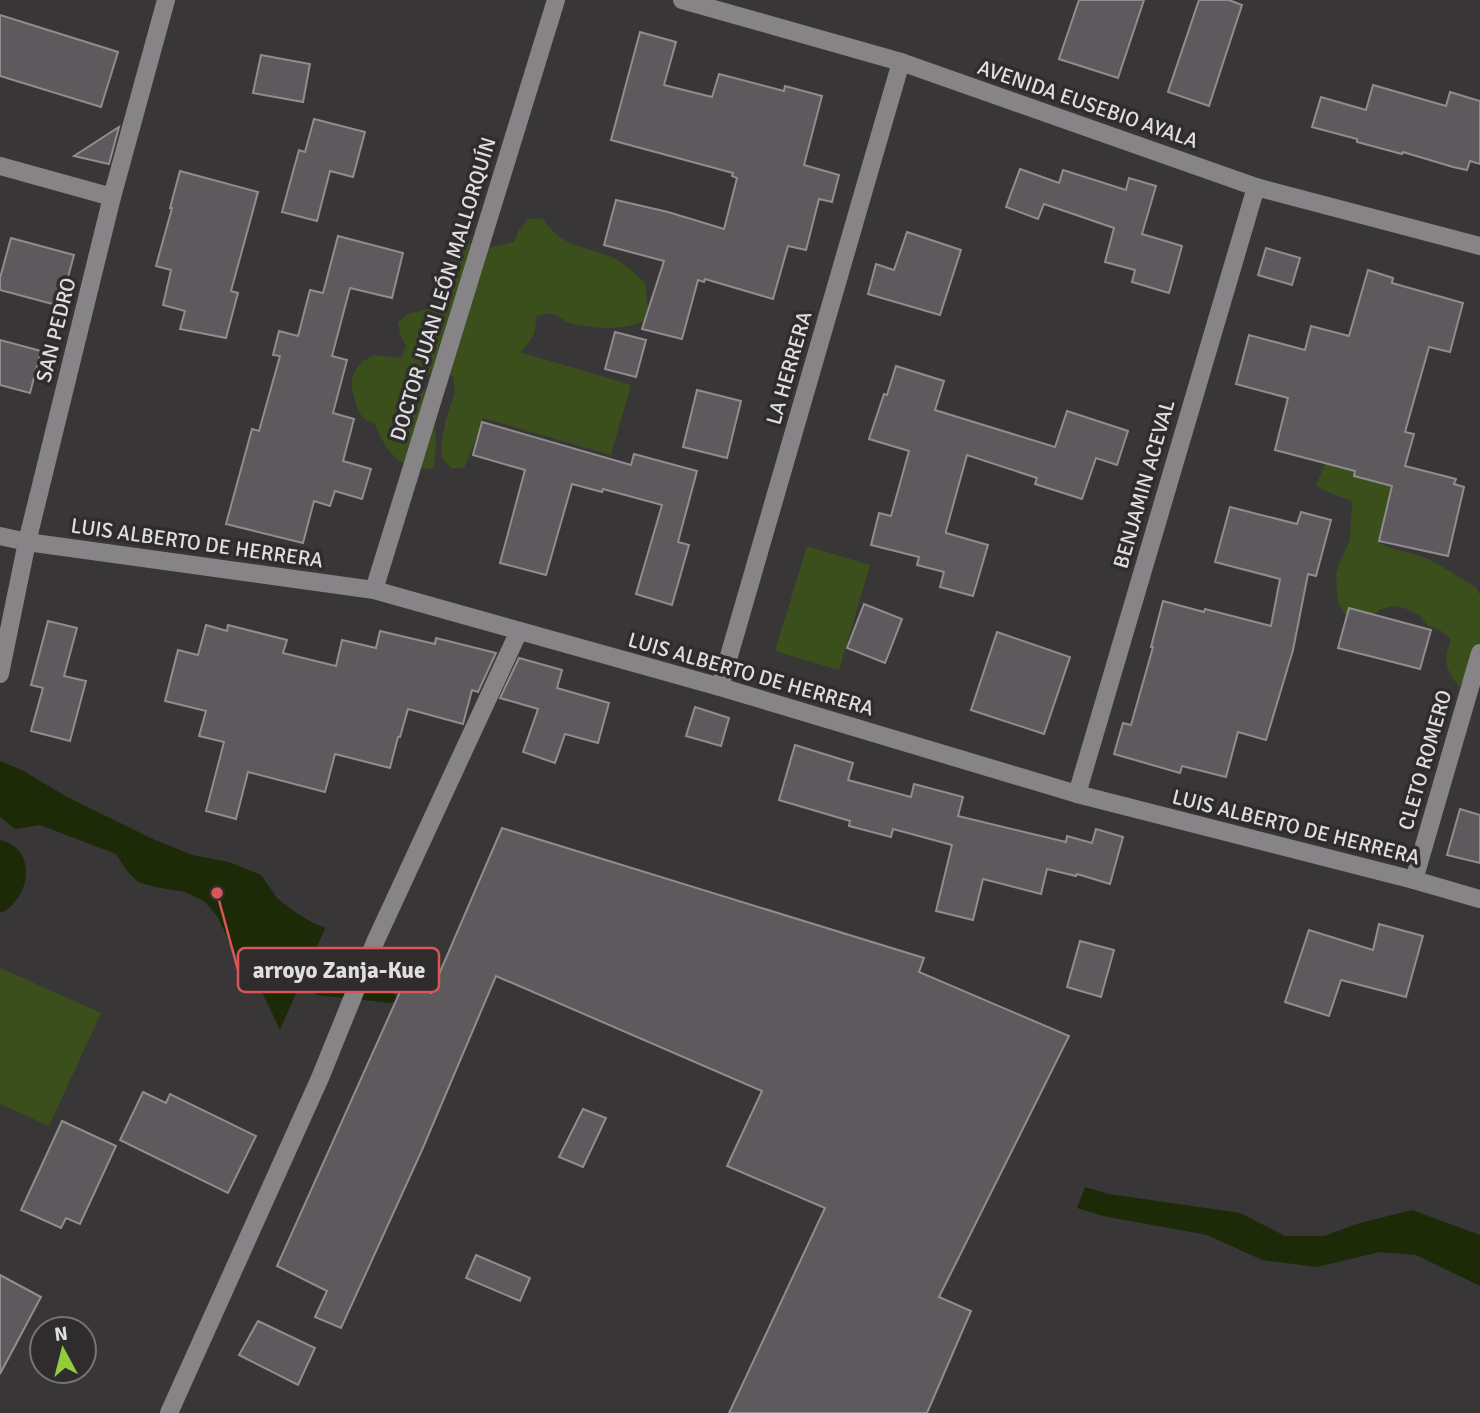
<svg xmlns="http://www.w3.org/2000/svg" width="1480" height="1413" font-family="Signika,sans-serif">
  <rect width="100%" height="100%" fill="#393638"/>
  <g fill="#3a4f1c">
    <path d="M542,218C563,249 584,245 614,258C626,264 635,274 645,283L648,309L645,321C621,331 592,329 567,322C562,320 558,315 553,314C548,313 541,315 536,316C536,334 533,339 520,352L631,385L611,455L483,418L479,432L464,468H451L442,458L441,446L446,419L455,392L453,378L447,368L435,370L424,378L425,403L435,427L436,441L434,468C402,473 385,451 375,424L364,419L357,409L351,384L354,372L363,361L375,355L401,358L406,346L400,335L398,323L407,314L422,311L435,305L441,293L444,280L453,254L463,244H475L488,248L514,242L519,230L528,219Z"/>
    <path d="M1327,460L1395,480L1380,543C1395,552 1412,551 1428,559C1444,567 1460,578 1476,587L1480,595V655L1477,665L1459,687C1445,668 1443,661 1451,639L1440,630L1427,625L1419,615L1407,609L1395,606L1381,609L1371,617L1358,619L1345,614L1338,602L1336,576L1339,563L1350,540L1352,501C1338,495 1329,495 1316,485Z"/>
    <polygon points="807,546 870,565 839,670 775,651"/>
    <polygon points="0,968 101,1013 49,1126 0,1104"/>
  </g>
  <g fill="#1c2a07">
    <polygon points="0,761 22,770 67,797 155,840 192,855 229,862 261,875 277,898 296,913 317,925 353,935 281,1032 260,988 245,973 217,916 204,901 185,892 155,887 138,882 127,871 116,854 40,825 15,829 0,817"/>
    <path d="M0,840C38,848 31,900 0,913Z"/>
    <polygon points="1085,1187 1109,1194 1240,1213 1285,1236 1324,1236 1360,1223 1412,1210 1480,1235 1480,1286 1416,1255 1380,1252 1317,1267 1262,1260 1207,1235 1103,1216 1077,1208"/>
  </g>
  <polygon fill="#393638" points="327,924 354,932 356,936 308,1047 304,1049 278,1034"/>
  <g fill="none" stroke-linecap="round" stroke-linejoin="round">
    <polyline stroke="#1c2a07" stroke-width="10" points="318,990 391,998"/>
  </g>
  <g fill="#5d595c" stroke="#908c8f" stroke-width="2">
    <polygon points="1079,0 1144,0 1118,78 1059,59"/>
    <polygon points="1199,0 1229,0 1242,5 1209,106 1168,92"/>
    <polygon points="0,15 118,52 101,107 0,76"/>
    <polygon points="640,32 676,42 664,85 712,97 719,74 784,91 785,86 822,96 804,165 839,175 832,202 819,199 806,250 788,246 773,299 705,279 704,282 698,280 682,339 642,329 664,261 604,245 616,200 668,212 724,229 737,178 732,176 733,173 611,140"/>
    <polygon points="261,55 310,64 303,102 253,93"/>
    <polygon points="1373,85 1446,106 1450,92 1480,101 1480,164 1470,161 1467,170 1453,167 1403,152 1402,154 1357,142 1357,139 1312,127 1321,97 1366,110"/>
    <polygon points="314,119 365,132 353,177 330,171 317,221 282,212 299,150 305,152"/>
    <polygon points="119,127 109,164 74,156"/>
    <polygon points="1020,169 1059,183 1063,170 1126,190 1129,178 1156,186 1142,234 1182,246 1169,293 1132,282 1135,270 1105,262 1114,228 1044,204 1038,219 1006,207"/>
    <polygon points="180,171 258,192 231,291 238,293 226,338 180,329 185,311 163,305 171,270 156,266 172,208 170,208"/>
    <polygon points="907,232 961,250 940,315 868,294 876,264 894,270"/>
    <polygon points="338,236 403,253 392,298 350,288 332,356 347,360 333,413 354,419 343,461 371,469 362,499 335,491 330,506 314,501 303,543 226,524 252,429 259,431 280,356 273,355 279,331 298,336 310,290 323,293"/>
    <polygon points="11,238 74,255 60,306 0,290 0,278"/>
    <polygon points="1266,248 1300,258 1292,285 1258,275"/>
    <polygon points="1368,270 1393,278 1392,283 1463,303 1450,352 1429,347 1405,432 1414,434 1405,466 1456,479 1454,484 1464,487 1448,556 1379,541 1392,486 1354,476 1355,471 1275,450 1288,398 1236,384 1249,335 1305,350 1311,326 1349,336"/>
    <polygon points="615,332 646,340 636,377 605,369"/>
    <polygon points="0,340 41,351 30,393 0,385"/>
    <polygon points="896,366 944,381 935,410 1055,447 1067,411 1128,431 1117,465 1096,458 1082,499 1035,484 1037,478 967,455 946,531 946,533 988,545 973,596 940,587 944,572 917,565 919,557 871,545 879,513 891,516 909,451 869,439 884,394 887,395"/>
    <polygon points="697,390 741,401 727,458 683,447"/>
    <polygon points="482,422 631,465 634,454 697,471 678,542 689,545 672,605 636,594 662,505 603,489 602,492 572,484 546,575 500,563 525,470 473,455"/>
    <polygon points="1230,507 1297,524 1301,512 1331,520 1316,576 1308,574 1293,650 1266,740 1238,732 1226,777 1182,766 1180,773 1114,754 1123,723 1131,725 1153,647 1151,647 1163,601 1204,612 1205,609 1271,626 1280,579 1215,562"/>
    <polygon points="864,604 902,619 885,663 847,648"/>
    <polygon points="1349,608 1431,630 1420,669 1338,648"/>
    <polygon points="48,621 77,628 64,676 86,681 70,741 31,731 43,688 31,685"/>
    <polygon points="206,625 227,631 228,625 287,640 283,653 336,666 342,640 376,648 380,631 435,644 436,638 496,653 478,692 472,690 463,724 408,709 400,737 398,737 390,768 335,754 325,792 248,772 236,819 206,811 224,742 199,736 206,711 165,701 178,650 198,655"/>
    <polygon points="997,632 1070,657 1044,734 971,710"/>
    <polygon points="519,658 562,670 557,688 609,703 598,743 565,734 555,763 523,752 538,709 500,698"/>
    <polygon points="695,707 729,718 721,746 686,736"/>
    <polygon points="795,745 853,763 848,780 911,797 914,784 963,797 958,816 1066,842 1067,836 1092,843 1096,829 1123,837 1110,884 1077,874 1076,876 1047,869 1041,894 983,879 973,920 936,911 952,845 893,829 891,837 849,826 850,821 779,800"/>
    <polygon points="1460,809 1480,815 1480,863 1447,855"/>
    <polygon points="502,828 924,958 919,972 1069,1036 939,1297 971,1311 927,1413 729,1413 825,1208 727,1166 762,1091 496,976 422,1150 341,1328 315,1317 327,1291 277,1266 404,983 431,993"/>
    <polygon points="1379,924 1423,936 1406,997 1341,980 1329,1016 1285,1002 1309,930 1373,950"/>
    <polygon points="1080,941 1114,950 1101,997 1067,987"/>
    <polygon points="143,1092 166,1103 170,1094 256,1136 228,1193 120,1140"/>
    <polygon points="583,1109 606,1118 583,1167 559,1157"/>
    <polygon points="62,1121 116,1146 80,1224 66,1218 61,1228 21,1210"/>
    <polygon points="476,1255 530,1278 520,1301 466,1278"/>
    <polygon points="0,1275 41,1297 0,1374"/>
    <polygon points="258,1321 315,1348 298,1385 239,1355"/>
  </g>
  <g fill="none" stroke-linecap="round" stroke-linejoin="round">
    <g stroke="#868486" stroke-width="18">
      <polyline points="682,0 901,62 1256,187 1480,246"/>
      <polyline points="0,166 112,197"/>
      <polyline points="0,536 27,542 374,590 720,687 1077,794 1414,880 1480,899"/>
      <polyline points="374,590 556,0"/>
      <polyline points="0,674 27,542 112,197 166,0"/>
      <polyline points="720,687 901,62"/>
      <polyline points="1077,794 1256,187"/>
      <polyline points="1414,880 1480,653"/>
      <polyline points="169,1413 320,1078 376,940 519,631"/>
    </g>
  </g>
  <g text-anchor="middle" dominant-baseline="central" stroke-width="7" stroke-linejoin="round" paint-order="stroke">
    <g font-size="21" fill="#e0dee0" stroke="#2f2c2e">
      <text transform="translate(1088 104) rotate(19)">AVENIDA EUSEBIO AYALA</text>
      <text transform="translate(443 289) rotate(-73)">DOCTOR JUAN LEÓN MALLORQUÍN</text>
      <text transform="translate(56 330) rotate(-76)">SAN PEDRO</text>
      <text transform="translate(789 368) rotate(-74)">LA HERRERA</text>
      <text transform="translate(1144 484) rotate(-74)">BENJAMIN ACEVAL</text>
      <text transform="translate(197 543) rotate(8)">LUIS ALBERTO DE HERRERA</text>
      <text transform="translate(751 674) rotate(16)">LUIS ALBERTO DE HERRERA</text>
      <text transform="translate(1425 760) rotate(-74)">CLETO ROMERO</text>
      <text transform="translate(1296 827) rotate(14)">LUIS ALBERTO DE HERRERA</text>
    </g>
  </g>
  <path fill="none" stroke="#d85656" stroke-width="2.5" d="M217 893L238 970"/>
  <circle fill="#d85656" stroke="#2f2c2e" stroke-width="2.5" cx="217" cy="893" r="7"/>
  <rect fill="#2f2c2e" stroke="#d85656" stroke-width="2.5" x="238" y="948" width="201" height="44" rx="7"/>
  <g font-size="23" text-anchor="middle" font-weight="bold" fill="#e0dee0">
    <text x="339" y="978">arroyo Zanja-Kue</text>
  </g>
  <g transform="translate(63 1350) rotate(353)"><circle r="33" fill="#2f2c2e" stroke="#767375" stroke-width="2"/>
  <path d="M0-5L12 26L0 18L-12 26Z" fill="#94cc3c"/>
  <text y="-10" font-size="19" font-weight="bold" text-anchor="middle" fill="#e0dee0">N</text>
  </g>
</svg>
